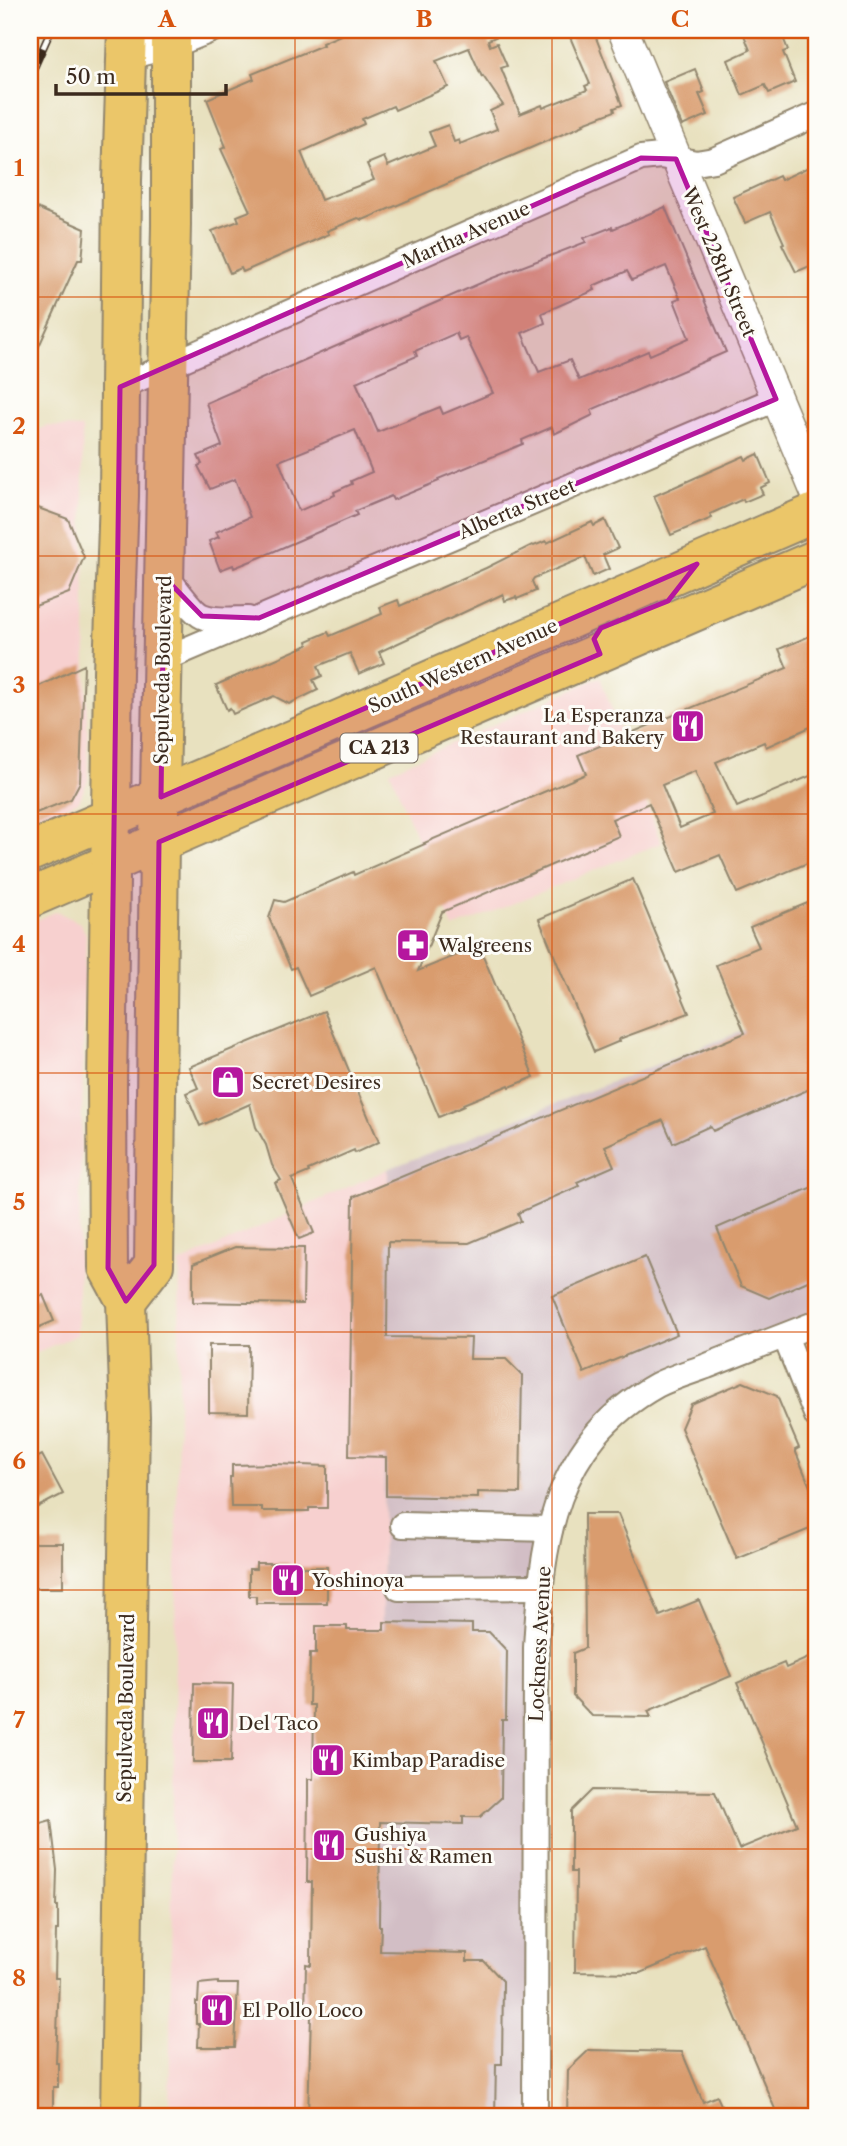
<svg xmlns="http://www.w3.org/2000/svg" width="847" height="2146" font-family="'Libre Caslon Text',serif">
  <rect width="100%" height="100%" fill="#fdfcf7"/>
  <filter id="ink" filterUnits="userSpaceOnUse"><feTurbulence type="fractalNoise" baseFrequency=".0143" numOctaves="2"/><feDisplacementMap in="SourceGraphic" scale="14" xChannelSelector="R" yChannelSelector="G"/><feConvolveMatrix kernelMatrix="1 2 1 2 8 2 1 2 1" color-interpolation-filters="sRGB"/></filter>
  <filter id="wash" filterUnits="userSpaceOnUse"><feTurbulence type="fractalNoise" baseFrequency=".00686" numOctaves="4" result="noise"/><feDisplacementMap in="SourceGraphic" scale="28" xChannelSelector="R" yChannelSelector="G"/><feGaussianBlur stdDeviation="1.57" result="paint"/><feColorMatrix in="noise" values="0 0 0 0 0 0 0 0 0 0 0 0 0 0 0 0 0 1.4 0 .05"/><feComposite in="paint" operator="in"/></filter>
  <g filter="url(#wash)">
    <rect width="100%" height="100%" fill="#e8e1bf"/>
    <g fill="#f7d0cf">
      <polygon points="48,426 82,428 88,780 79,801 30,821 30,433"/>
      <polygon points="600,677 661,843 453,928 390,771"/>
      <polygon points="56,911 80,923 86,934 77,1335 30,1355 30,923"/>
      <polygon points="388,1169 375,2116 169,2116 180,1263"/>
    </g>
    <polygon fill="#d2bec5" points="817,1002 817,1320 620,1404 545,1539 532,2116 375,2116 388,1169"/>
    <g id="blocks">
      <g fill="#d99c6e" fill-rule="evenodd">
        <path d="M352,30H512L488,40L490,46L497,43L507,66L501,68L520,114L542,105L543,108L587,90L585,86L590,84L567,30H593L622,105L614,108L615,111L583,123L584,125L363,220L358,218L327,231L329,234L282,255L243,272L241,268L230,273L212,231L239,221L237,216L250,211L221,149L226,147L207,99L254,79L252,74L323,45L322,43ZM469,48L482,77L483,76L503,105L490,111L497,129L460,144L459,140L454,142L448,125L429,132L435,146L388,166L384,157L367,164L374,180L321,200L301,152L364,124L362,119L393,106L395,110L448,87L436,61Z"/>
        <polygon points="742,30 780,30 788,50 783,52 795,82 769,93 765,85 742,95 728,60 750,50"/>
        <polygon points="695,69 704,92 699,94 708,115 682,126 664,82"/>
        <polygon points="817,163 817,258 815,259 817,263 796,272 782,244 784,243 770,212 745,223 733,197 779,176 781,180"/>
        <polygon points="30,205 85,229 82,260 78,260 30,366"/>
        <path d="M665,207L726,352L591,410L593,415L554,434L552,427L522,440L523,444L438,479L439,481L393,500L391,496L355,511L357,515L261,557L234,568L233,565L220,570L209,541L219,537L216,532L250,517L235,479L210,489L198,466L202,464L198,456L222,446L206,403L490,279L586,242L584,238L612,227L613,229ZM666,266L680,298L674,300L689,338L650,355L648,351L579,380L570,360L539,372L522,333L545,323L542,313L595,290L593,286L627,271L632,280ZM456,333L459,340L466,337L493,393L443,414L440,407L378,432L356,382L417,356L415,351ZM355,430L372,472L351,481L352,484L334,492L335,495L299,511L279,461Z"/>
        <polygon points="758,454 769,480 770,483 760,488 763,494 744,502 743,499 710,514 712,518 671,535 654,496 744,456 746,460"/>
        <polygon points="30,505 68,519 84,557 69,593 30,608"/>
        <polygon points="605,520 618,548 603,555 609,569 593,576 585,557 534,578 532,581 536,591 517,599 516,597 505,601 503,594 379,652 384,663 359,674 350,653 318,666 322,676 313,680 318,690 289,704 274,696 233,714 230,708 227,710 216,685 308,645 307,641 328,632 330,636 382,614 380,607 398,600 400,606 486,568 532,545 534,546 546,541 547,543 592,522 594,526"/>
        <path d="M817,633V724L766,747L764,742L716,762L737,807L817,773V859L737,893L720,855L679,872L649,803L612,819L619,836L442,912L418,971L479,946L534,1077L510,1087L509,1085L463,1104L464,1106L439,1117L376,967L309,996L296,967L291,969L269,918L275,900L284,902L353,872L354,875L425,844L424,843L586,774L578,755L787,668L779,649ZM695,771L713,814L680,828L662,785Z"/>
        <polygon points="84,665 80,782 71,799 36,813 35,688"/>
        <polygon points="633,879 689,1013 619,1039 620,1041 594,1052 539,919"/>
        <polygon points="817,899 817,1082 810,1085 812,1088 713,1131 710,1126 673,1143 663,1120 605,1146 614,1166 577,1182 579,1186 518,1213 521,1221 469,1243 388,1242 387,1337 471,1338 470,1359 506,1359 522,1375 520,1493 478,1492 478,1498 386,1496 386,1457 349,1456 353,1197 745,1033 716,965 759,947 750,927"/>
        <polygon points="324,1011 379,1142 355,1153 354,1150 308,1170 309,1172 292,1179 314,1233 299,1239 275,1183 281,1180 272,1165 266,1145 256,1127 250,1104 200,1126 186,1093 198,1088 189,1067"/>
        <polygon points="817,1185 817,1277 769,1298 741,1286 717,1228"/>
        <polygon points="235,1247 304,1248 303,1304 193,1302 193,1264"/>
        <polygon points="645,1257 677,1334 584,1373 552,1296"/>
        <polygon points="43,1295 54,1321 30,1331 30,1300"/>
        <polygon points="209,1345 249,1345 248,1413 209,1412"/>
        <polygon points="743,1382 777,1396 799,1448 795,1450 817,1504 817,1526 737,1559 681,1428 691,1404"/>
        <polygon points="42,1455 63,1494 30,1511 30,1461"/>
        <polygon points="274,1464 327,1466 327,1508 309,1508 309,1511 262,1511 262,1507 231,1507 230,1477 232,1477 232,1465"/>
        <polygon points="584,1514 618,1514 660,1616 699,1600 731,1676 648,1711 651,1717 592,1716 573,1696 573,1653 585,1648"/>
        <rect x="30" y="1543" width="33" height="45"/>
        <polygon points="256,1563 290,1563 290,1565 299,1565 299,1567 327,1567 327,1603 256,1603 256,1596 249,1596 249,1569 256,1569"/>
        <polygon points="384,1622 472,1624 472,1632 489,1632 507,1651 506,1720 502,1720 501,1798 480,1817 463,1817 463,1824 380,1822 379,1926 381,1926 380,1951 467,1953 467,1961 484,1961 503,1981 502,2064 496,2064 495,2116 308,2116 311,2016 305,2016 306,1964 311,1965 312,1882 307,1882 308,1796 308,1779 313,1779 314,1705 309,1705 310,1653 316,1653 316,1626 347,1626 347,1630 384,1630"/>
        <polygon points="817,1654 817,2116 778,2116 705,1946 640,1973 575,1972 576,1872 571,1872 571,1811 592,1790 715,1792 739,1849 797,1825 737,1683 784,1663 786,1668"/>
        <polygon points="194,1683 233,1684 231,1762 193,1762"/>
        <polygon points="51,1820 57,1870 56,1906 58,1906 58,1930 56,1930 55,1978 59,1978 56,2063 58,2063 58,2087 53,2087 53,2115 30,2115 30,1826"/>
        <polygon points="218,1982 218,1984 238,1984 235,2047 198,2047 199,2024 196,2024 196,2002 198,2002 199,1984"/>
        <polygon points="589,2050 682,2052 703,2102 717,2096 726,2116 567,2116 568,2070"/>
      </g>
    </g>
  </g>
  <g filter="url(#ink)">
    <use href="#blocks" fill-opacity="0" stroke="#92866e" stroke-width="2"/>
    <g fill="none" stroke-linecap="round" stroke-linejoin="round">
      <g stroke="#92866e" stroke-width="28">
        <g id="minor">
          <polyline points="127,57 171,46 211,30"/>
          <polyline points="120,387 641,158 661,156 696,163 714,160 817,114"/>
          <path d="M164,573C172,583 192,612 202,616C215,622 234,619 248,619"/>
          <polyline points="162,660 776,399"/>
          <polyline points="785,1336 817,1416"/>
          <polyline points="403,1525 550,1529"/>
          <polyline points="399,1588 540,1587"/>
          <path d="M535,2116L536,1648C542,1540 553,1443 657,1385C673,1377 691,1372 707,1366C744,1351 781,1337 817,1323"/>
        </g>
      </g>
      <g stroke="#92866e" stroke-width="33">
        <polyline id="tertiary" points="623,30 817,495"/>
      </g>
      <g stroke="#92866e" stroke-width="42">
        <g id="primary">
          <polyline points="30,852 304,735 817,512"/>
          <polyline points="30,898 817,559"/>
          <polyline points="126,1301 154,1265 159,842 171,225 171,30"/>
          <polyline points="120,2116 130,1418 126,1301 108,1268 107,1089 113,672 119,496 122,180 127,30"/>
        </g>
      </g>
      <use href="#minor" stroke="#fff" stroke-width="24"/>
      <use href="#tertiary" stroke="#fff" stroke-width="30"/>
      <use href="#primary" stroke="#ebc669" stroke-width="38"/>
      <g stroke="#3b2a1e" stroke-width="8">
        <polyline id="rail" points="30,77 51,30"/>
      </g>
      <use href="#rail" stroke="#fdfcf7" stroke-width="5" stroke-dasharray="16" stroke-linecap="butt"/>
    </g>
  </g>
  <path fill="#b5179e" fill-opacity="0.2" stroke="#b5179e" stroke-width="5" stroke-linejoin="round" d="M641,158L676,159L776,399L259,618L202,616L164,577L161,797L697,564L668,601L601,628L594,639L600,654L159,842L154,1265L126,1301L108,1268L120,387Z"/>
  <path fill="none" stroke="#d7540e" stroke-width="2" stroke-opacity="0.55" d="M295,30V2116M552,30V2116M30,297H817M30,556H817M30,814H817M30,1073H817M30,1332H817M30,1590H817M30,1849H817"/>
  <defs>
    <g id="restaurant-square" transform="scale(1.75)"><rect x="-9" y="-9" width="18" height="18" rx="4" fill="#b5179e" stroke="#fdfcf7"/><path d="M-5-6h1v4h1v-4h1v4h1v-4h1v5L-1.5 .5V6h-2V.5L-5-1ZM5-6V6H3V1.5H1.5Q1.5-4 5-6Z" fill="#fff"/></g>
    <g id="pharmacy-square" transform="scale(1.75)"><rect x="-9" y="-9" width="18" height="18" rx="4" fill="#b5179e" stroke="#fdfcf7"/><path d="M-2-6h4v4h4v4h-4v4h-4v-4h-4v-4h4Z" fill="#fff"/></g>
    <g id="shop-square" transform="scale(1.75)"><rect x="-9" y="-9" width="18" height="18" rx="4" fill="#b5179e" stroke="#fdfcf7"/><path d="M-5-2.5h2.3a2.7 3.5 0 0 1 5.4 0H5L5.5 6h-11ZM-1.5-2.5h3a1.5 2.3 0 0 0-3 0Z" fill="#fff"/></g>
  </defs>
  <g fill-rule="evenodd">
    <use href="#restaurant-square" x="688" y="726"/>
    <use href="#pharmacy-square" x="413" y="945"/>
    <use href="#shop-square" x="228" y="1082"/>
    <use href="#restaurant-square" x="288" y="1580"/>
    <use href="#restaurant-square" x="213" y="1723"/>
    <use href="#restaurant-square" x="328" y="1760"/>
    <use href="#restaurant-square" x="329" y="1845"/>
    <use href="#restaurant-square" x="217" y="2010"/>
  </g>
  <g text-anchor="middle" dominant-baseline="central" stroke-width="6" stroke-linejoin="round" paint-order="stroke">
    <rect fill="#fdfcf7" stroke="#75695f" stroke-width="2" x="340.5" y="733.5" width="77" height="29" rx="5"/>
    <g font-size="18" font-weight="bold" fill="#3b2a1e">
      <text x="379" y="748">CA 213</text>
    </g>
    <g font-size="19" fill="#3b2a1e" stroke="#fdfcf7">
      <text transform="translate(466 235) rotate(-24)">Martha Avenue</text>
      <text transform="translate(719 262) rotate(67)">West 228th Street</text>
      <text transform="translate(517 509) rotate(-23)">Alberta Street</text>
      <text transform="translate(463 666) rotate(-24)">South Western Avenue</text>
      <text transform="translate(163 670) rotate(-89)">Sepulveda Boulevard</text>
      <text transform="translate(540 1644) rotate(-87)">Lockness Avenue</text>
      <text transform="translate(126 1708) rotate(-89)">Sepulveda Boulevard</text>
    </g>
    <g font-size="19" fill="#3b2a1e" stroke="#fdfcf7" text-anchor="start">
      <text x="664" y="715" text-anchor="end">La Esperanza<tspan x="664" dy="22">Restaurant and Bakery</tspan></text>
      <text x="438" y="945">Walgreens</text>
      <text x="252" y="1082">Secret Desires</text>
      <text x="312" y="1580">Yoshinoya</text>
      <text x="238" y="1723">Del Taco</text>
      <text x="352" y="1760">Kimbap Paradise</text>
      <text x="354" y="1834">Gushiya<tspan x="354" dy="22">Sushi &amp; Ramen</tspan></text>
      <text x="242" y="2010">El Pollo Loco</text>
    </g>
  </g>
  <rect width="847" height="2146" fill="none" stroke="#fdfcf7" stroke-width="77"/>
  <path d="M56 84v10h170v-10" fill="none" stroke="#3b2a1e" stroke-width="3.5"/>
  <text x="66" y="84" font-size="21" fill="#3b2a1e" stroke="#fdfcf7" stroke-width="5" paint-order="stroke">50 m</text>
  <rect x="38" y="38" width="770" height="2070" fill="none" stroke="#d7540e" stroke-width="2.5"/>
  <g font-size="23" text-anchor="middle" font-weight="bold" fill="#d7540e">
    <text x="167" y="27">A</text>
    <text x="424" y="27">B</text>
    <text x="680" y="27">C</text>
    <text x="19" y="176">1</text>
    <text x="19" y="434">2</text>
    <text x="19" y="693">3</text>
    <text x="19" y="952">4</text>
    <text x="19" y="1210">5</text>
    <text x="19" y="1469">6</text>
    <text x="19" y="1728">7</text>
    <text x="19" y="1986">8</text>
  </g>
</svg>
